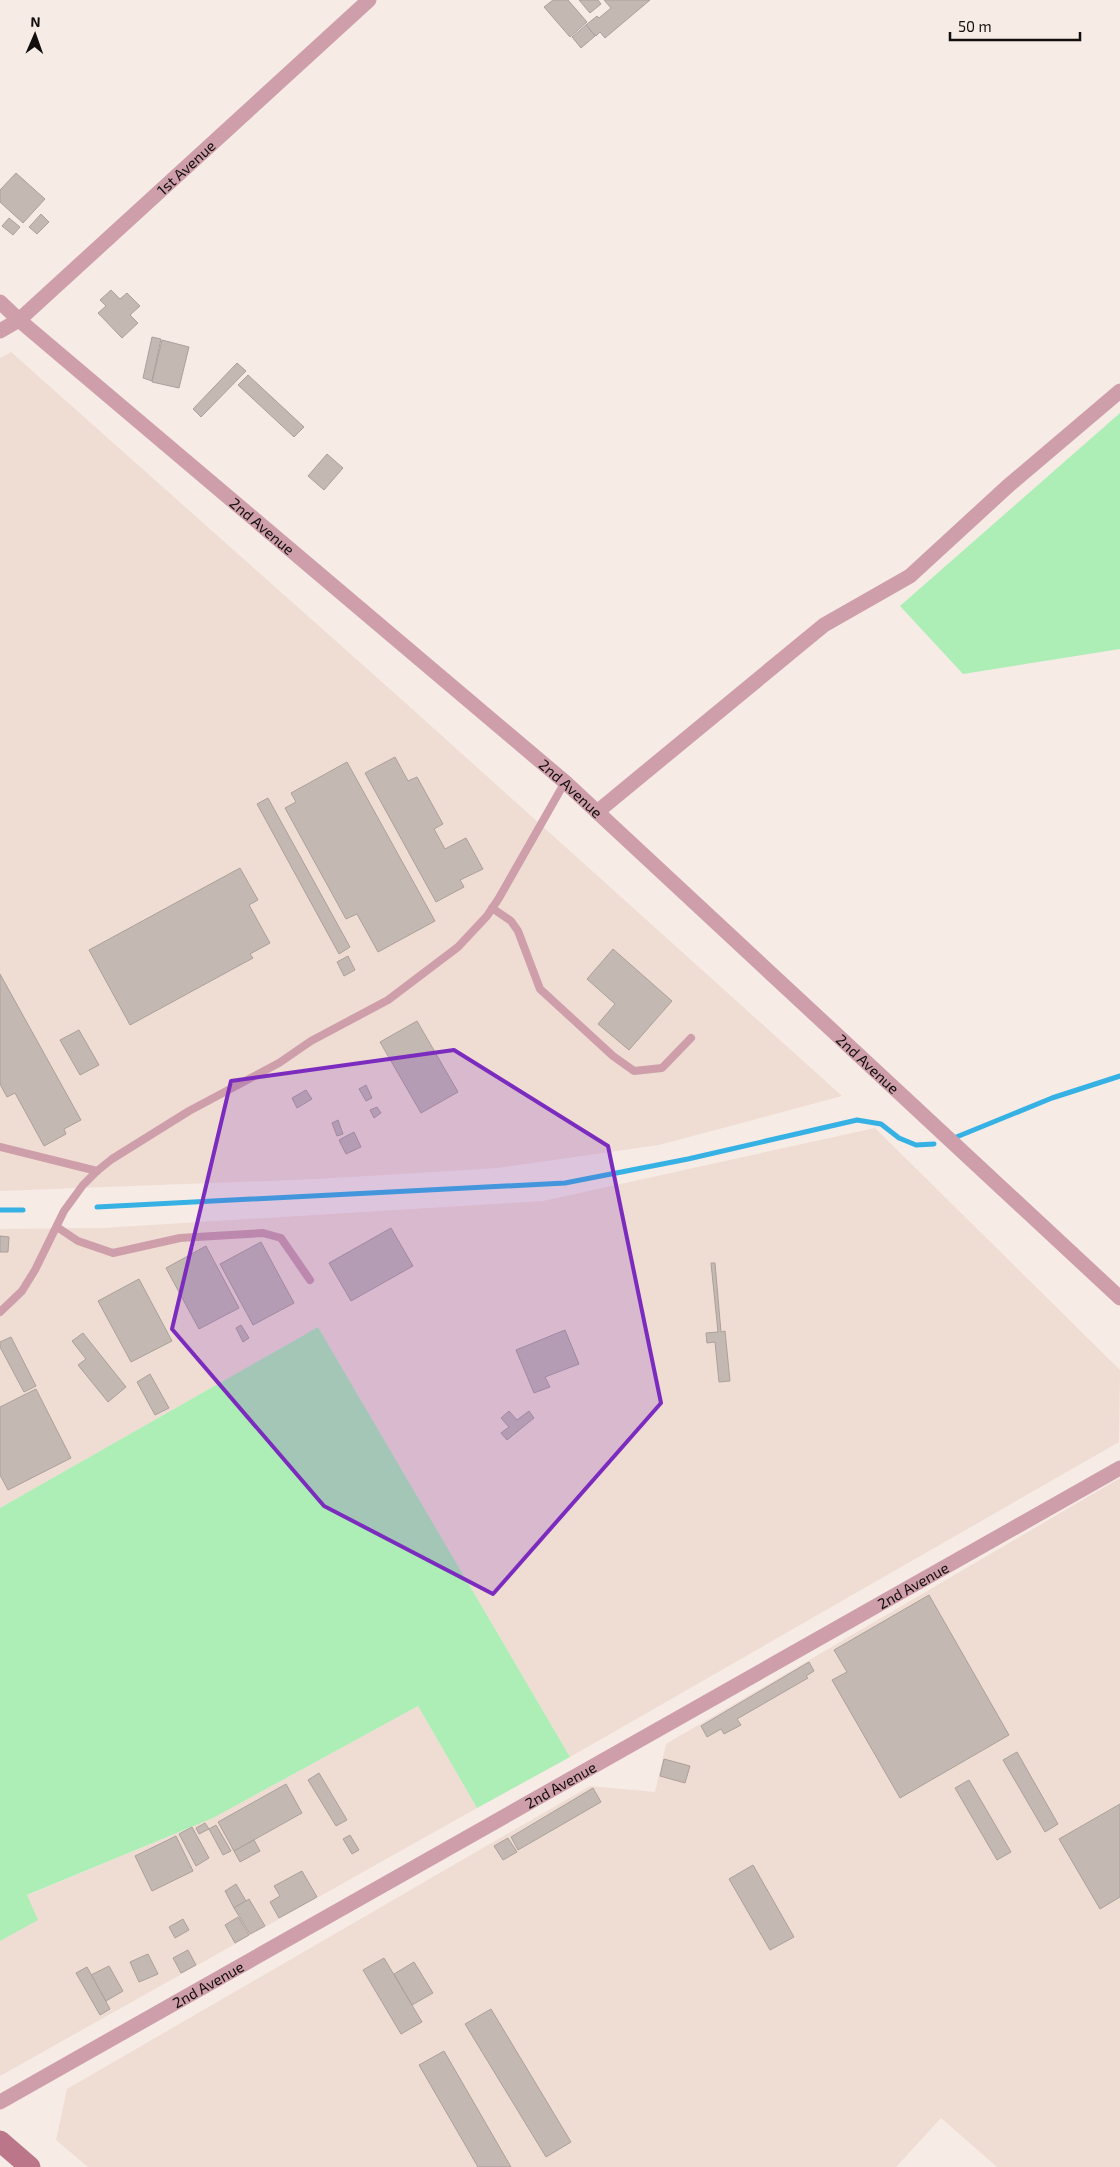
<svg xmlns="http://www.w3.org/2000/svg" width="1120" height="2167" font-family="'Exo 2',sans-serif">
  <rect width="100%" height="100%" fill="#f7ebe6"/>
  <g fill="#efdcd3">
    <polygon points="11,352 401,699 842,1096 659,1145 498,1168 317,1179 0,1191 0,358"/>
    <polygon points="875,1128 1120,1370 1119,1442 570,1757 318,1327 0,1508 0,1229 103,1228 543,1201"/>
    <polygon points="1120,1478 1120,2167 997,2167 941,2118 896,2167 88,2167 56,2140 67,2089 590,1786 655,1792 666,1744"/>
    <polygon points="418,1706 477,1808 0,2076 0,1941 37,1920 26,1896 213,1818"/>
  </g>
  <g fill="#adedb6">
    <polygon points="1120,413 1120,649 963,674 900,606"/>
    <polygon points="318,1327 570,1757 477,1808 418,1706 213,1818 27,1895 38,1920 0,1941 0,1508"/>
  </g>
  <g fill="none" stroke-linecap="round" stroke-linejoin="round">
    <g stroke="#35b1e4" stroke-width="5">
      <polyline points="954,1138 1052,1098 1120,1076"/>
      <polyline points="97,1207 565,1183 688,1159 857,1120 881,1124 899,1138 916,1145 934,1144"/>
      <polyline points="0,1210 23,1210"/>
    </g>
  </g>
  <g fill="#c4b8b3" stroke="#aba09b">
    <polygon points="553,0 568,0 587,22 570,37 544,7"/>
    <polygon points="579,0 598,0 601,4 590,13"/>
    <polygon points="604,0 650,0 605,38 600,32 596,36 586,25 597,16 599,18 611,8"/>
    <polygon points="586,25 595,36 581,48 572,37"/>
    <polygon points="16,173 45,199 23,223 0,202 0,190"/>
    <polygon points="41,214 49,222 37,234 29,227"/>
    <polygon points="9,218 20,227 13,235 2,226"/>
    <polygon points="111,290 120,299 127,293 140,306 130,315 138,323 122,338 98,313 106,306 100,300"/>
    <polygon points="152,337 161,339 152,381 143,378"/>
    <polygon points="162,340 189,347 179,388 152,382"/>
    <polygon points="237,363 246,371 201,417 193,409"/>
    <polygon points="248,375 304,427 294,437 238,385"/>
    <polygon points="327,454 343,468 324,490 308,476"/>
    <polygon points="395,757 408,781 417,777 443,824 434,829 445,849 466,838 483,869 460,880 464,887 436,902 365,773"/>
    <polygon points="347,762 435,921 378,952 357,914 346,919 285,808 296,802 291,793"/>
    <polygon points="268,798 350,947 339,954 257,804"/>
    <polygon points="240,868 258,900 249,905 270,943 250,954 253,958 130,1025 89,950"/>
    <polygon points="613,949 672,1001 629,1050 598,1024 615,1004 587,979"/>
    <polygon points="348,956 355,970 344,976 337,962"/>
    <polygon points="0,974 81,1120 64,1129 66,1134 44,1146 15,1093 7,1097 0,1084"/>
    <polygon points="417,1021 458,1092 421,1113 380,1042"/>
    <polygon points="79,1030 99,1065 80,1075 60,1040"/>
    <polygon points="366,1085 372,1098 366,1101 359,1089"/>
    <polygon points="306,1090 312,1099 297,1108 292,1098"/>
    <polygon points="377,1107 381,1113 374,1118 370,1110"/>
    <polygon points="338,1120 343,1134 337,1136 332,1123"/>
    <polygon points="354,1132 361,1147 346,1154 339,1140"/>
    <polygon points="391,1228 413,1266 351,1301 329,1263"/>
    <polygon points="0,1236 9,1237 8,1252 0,1252"/>
    <polygon points="261,1242 294,1303 253,1325 220,1264"/>
    <polygon points="206,1246 239,1308 199,1329 166,1268"/>
    <polygon points="711,1263 715,1263 721,1332 725,1331 730,1381 719,1382 715,1342 707,1343 706,1333 718,1332"/>
    <polygon points="139,1279 172,1341 131,1362 98,1301"/>
    <polygon points="241,1325 249,1338 243,1342 236,1328"/>
    <polygon points="565,1330 579,1364 545,1377 550,1387 534,1393 516,1350"/>
    <polygon points="83,1333 126,1387 108,1402 78,1365 86,1359 72,1341"/>
    <polygon points="11,1337 36,1386 24,1392 0,1347 0,1342"/>
    <polygon points="150,1374 169,1408 155,1415 137,1382"/>
    <polygon points="36,1389 71,1458 8,1490 0,1475 0,1407"/>
    <polygon points="509,1411 517,1420 529,1411 534,1418 507,1440 501,1433 509,1427 501,1418"/>
    <polygon points="929,1595 1009,1735 900,1798 832,1680 847,1672 834,1650"/>
    <polygon points="809,1662 814,1671 806,1676 808,1678 737,1719 741,1725 724,1734 721,1729 707,1737 701,1726"/>
    <polygon points="1017,1752 1058,1824 1045,1832 1003,1760"/>
    <polygon points="664,1759 690,1766 685,1783 660,1776"/>
    <polygon points="319,1773 347,1820 336,1826 308,1780"/>
    <polygon points="969,1780 1011,1852 997,1860 955,1788"/>
    <polygon points="286,1784 302,1813 234,1851 218,1822"/>
    <polygon points="593,1788 601,1802 518,1850 511,1837"/>
    <polygon points="1120,1804 1120,1897 1100,1909 1059,1839"/>
    <polygon points="205,1823 209,1829 199,1834 196,1828"/>
    <polygon points="216,1825 231,1851 223,1855 209,1829"/>
    <polygon points="192,1827 209,1858 196,1866 179,1834"/>
    <polygon points="350,1835 359,1850 352,1854 343,1839"/>
    <polygon points="176,1836 193,1871 152,1891 135,1856"/>
    <polygon points="508,1838 517,1852 503,1860 494,1846"/>
    <polygon points="254,1840 260,1851 240,1862 234,1851"/>
    <polygon points="753,1865 794,1937 770,1950 729,1879"/>
    <polygon points="302,1871 317,1897 279,1918 270,1902 280,1896 274,1886"/>
    <polygon points="236,1884 246,1901 234,1908 225,1891"/>
    <polygon points="249,1899 265,1926 250,1934 234,1908"/>
    <polygon points="238,1917 249,1935 235,1943 225,1925"/>
    <polygon points="183,1919 189,1930 175,1938 169,1927"/>
    <polygon points="188,1950 196,1965 181,1973 173,1958"/>
    <polygon points="148,1954 158,1974 139,1982 130,1962"/>
    <polygon points="384,1958 422,2022 401,2034 363,1970"/>
    <polygon points="414,1962 433,1993 412,2005 394,1974"/>
    <polygon points="109,1966 123,1991 106,2001 91,1975"/>
    <polygon points="87,1967 110,2009 100,2015 76,1973"/>
    <polygon points="491,2009 571,2142 546,2157 465,2024"/>
    <polygon points="444,2051 511,2167 478,2167 419,2065"/>
  </g>
  <g fill="none" stroke-linecap="round" stroke-linejoin="round">
    <g stroke="#ce9faa" stroke-width="8">
      <polyline points="492,908 511,921 518,931 540,989 613,1056 634,1071 662,1068 691,1038"/>
      <polyline points="0,1147 97,1171"/>
      <polyline points="57,1227 78,1241 113,1253 180,1238 263,1233 281,1238 310,1280"/>
      <polyline points="0,1312 22,1291 35,1270 64,1211 83,1185 97,1171 112,1159 189,1111 279,1063 311,1041 388,1000 458,947 487,916 499,898 565,782"/>
    </g>
    <g stroke="#ce9faa" stroke-width="15">
      <path id="s1" d="M0,302L19,320L565,782L1120,1298"/>
      <path id="s2" d="M0,331L19,320L369,0"/>
      <polyline points="597,812 824,625 910,576 1008,486 1120,391"/>
      <path id="s3" d="M0,2102L1120,1468"/>
    </g>
    <polyline stroke="#bb7789" stroke-width="21" points="0,2141 30,2167"/>
  </g>
  <path fill="#7b2cbf" fill-opacity="0.2" stroke="#7b2cbf" stroke-width="4" stroke-linejoin="round" d="M454,1050L608,1146L661,1403L493,1594L324,1506L172,1329L231,1081Z"/>
  <g text-anchor="middle" dominant-baseline="central" stroke-width="4" stroke-linejoin="round" paint-order="stroke">
    <g font-size="15" fill="#120e0d" stroke="#f7ebe6">
      <text stroke="none"><textPath href="#s2" startOffset="248">1st Avenue</textPath></text>
      <text stroke="none"><textPath href="#s1" startOffset="345">2nd Avenue</textPath></text>
      <text stroke="none"><textPath href="#s1" startOffset="750">2nd Avenue</textPath></text>
      <text stroke="none"><textPath href="#s1" startOffset="1155">2nd Avenue</textPath></text>
      <text stroke="none"><textPath href="#s3" startOffset="1049">2nd Avenue</textPath></text>
      <text stroke="none"><textPath href="#s3" startOffset="644">2nd Avenue</textPath></text>
      <text stroke="none"><textPath href="#s3" startOffset="239">2nd Avenue</textPath></text>
    </g>
  </g>
  <g transform="translate(35 35) rotate(2)" stroke="#f7ebe6" stroke-width="4" paint-order="stroke">
  <path d="M0-4L9 19L0 12L-9 19Z" fill="#120e0d"/>
  <text y="-8" font-size="14" font-weight="bold" text-anchor="middle" fill="#120e0d">N</text>
  </g>
  <path d="M950 32v8h130v-8" fill="none" stroke="#120e0d" stroke-width="2.5"/>
  <text x="958" y="32" font-size="15" fill="#120e0d" stroke="#f7ebe6" stroke-width="4" paint-order="stroke">50 m</text>
</svg>
